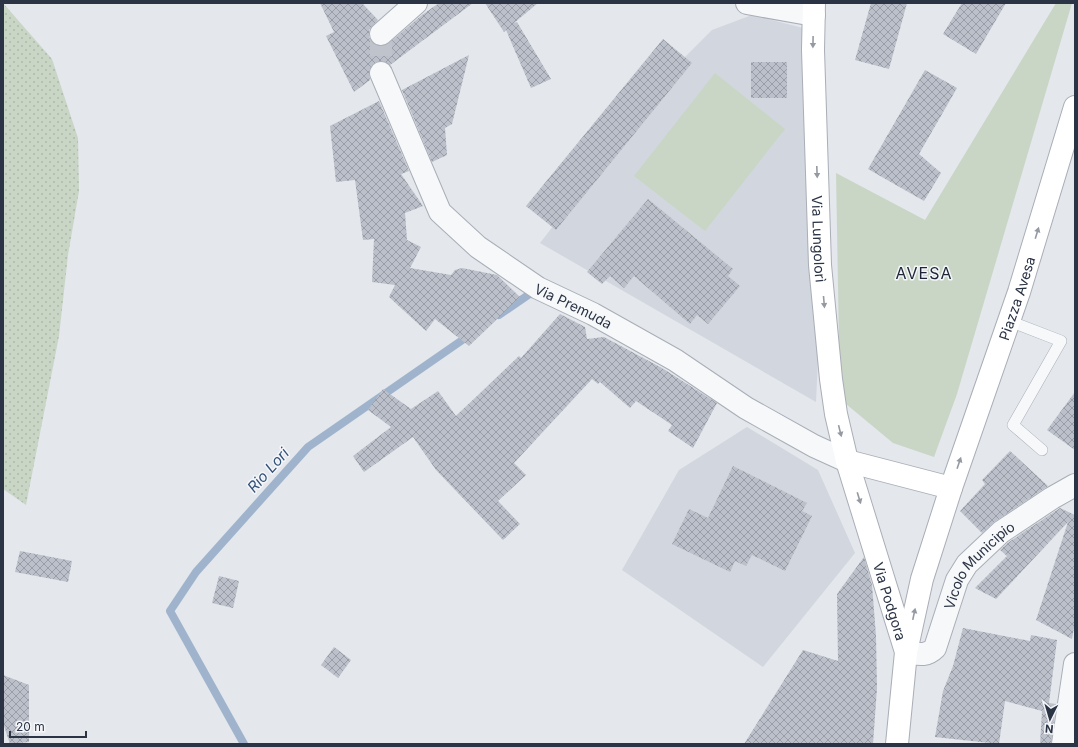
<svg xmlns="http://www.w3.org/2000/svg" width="1078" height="747" font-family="Inter,sans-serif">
  <defs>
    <pattern id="grass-dots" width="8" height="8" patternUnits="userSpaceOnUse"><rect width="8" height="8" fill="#c9d6c5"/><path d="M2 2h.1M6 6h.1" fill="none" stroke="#adb8ab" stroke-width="1.8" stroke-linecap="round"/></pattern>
    <pattern id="building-cross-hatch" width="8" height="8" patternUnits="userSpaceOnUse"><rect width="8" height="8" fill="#bbc0ca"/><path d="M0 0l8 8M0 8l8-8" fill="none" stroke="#989da6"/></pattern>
  </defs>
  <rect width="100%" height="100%" fill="#e4e7ec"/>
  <g fill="#d2d6de">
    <polygon points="752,15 803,28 819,336 816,402 540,243 684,58 712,30"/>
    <polygon points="747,427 818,470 855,553 763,667 622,570 679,470"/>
  </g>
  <polygon fill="url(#grass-dots)" points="3,3 52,59 78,138 79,191 68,255 59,336 26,505 3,489"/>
  <g fill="#c9d6c5">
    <polygon points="1056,3 1072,3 957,394 934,457 893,443 840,399 836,173 925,220"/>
    <polygon points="715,73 785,129 705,231 634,176"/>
  </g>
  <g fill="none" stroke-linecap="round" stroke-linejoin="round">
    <g stroke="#9fb4cc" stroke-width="8">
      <polyline points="499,315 537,289"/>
      <polyline points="244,744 170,611 196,572 308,447 471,334"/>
    </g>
  </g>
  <g fill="url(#building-cross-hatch)">
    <polygon points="320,3 362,3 378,20 369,30 369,37 372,43 377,46 383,46 389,43 422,15 439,3 473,3 390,65 383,61 376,62 371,66 369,71 370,80 354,92 326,36 334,32"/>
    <polygon points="485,3 538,3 514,23 517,22 551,79 531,88 506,30 504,32"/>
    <polygon points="871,3 907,3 889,69 855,60"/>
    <polygon points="962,3 1006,3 976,54 943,34"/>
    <polygon points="663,39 692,63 556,230 526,206"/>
    <polygon points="469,55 452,124 445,128 447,155 432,162 402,90"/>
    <rect x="751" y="62" width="36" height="36"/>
    <polygon points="925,70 957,88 919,154 941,173 924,201 868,169"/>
    <polygon points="379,101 409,171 401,174 423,206 405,213 407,240 421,247 410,268 451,275 455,270 462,268 497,275 520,297 469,346 435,319 426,331 389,297 395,285 372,282 374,239 363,240 355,180 336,182 330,126"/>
    <polygon points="648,199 733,269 728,276 740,286 708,324 697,315 690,324 634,276 624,288 610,276 602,284 587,272"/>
    <polygon points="560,314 585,327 587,339 604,337 662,368 717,403 693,448 668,431 672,425 636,401 630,408 600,382 598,384 592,379 514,463 526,475 498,501 520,524 503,540 436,470 413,437 364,472 353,456 391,427 368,410 383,389 411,409 438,391 456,416 519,356 521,358"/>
    <polygon points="1075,392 1075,450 1047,430"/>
    <polygon points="1010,451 1048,486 994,522 982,533 960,511 985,484 982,480"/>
    <polygon points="733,466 807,503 802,511 812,516 785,571 752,555 746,566 735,561 730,572 672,544 689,509 708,518"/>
    <polygon points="1060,508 1075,515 1075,622 1072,639 1036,620 1068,522 996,599 975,588 1007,556 1000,550 1009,542"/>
    <polygon points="20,551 72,561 68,582 15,572"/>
    <polygon points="864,557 872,585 876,636 877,688 873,744 744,744 803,650 838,661 837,594"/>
    <polygon points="219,576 239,581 233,608 212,603"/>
    <polygon points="963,628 1030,641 1031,635 1057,640 1049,703 1056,704 1051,744 1040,744 1042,711 1005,701 999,744 935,737 943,691 953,666"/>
    <polygon points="334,647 351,660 338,678 321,665"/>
    <polygon points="3,675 29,685 29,742 10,744 3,723"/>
  </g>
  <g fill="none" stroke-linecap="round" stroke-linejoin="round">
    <polyline stroke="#bfc3cb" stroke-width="22" stroke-dasharray="22 11" stroke-linecap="butt" points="381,34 381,73"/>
    <g stroke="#a9aeb7" stroke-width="12">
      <polyline id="lane" points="1009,321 1061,341 1013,425 1042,450"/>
    </g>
    <g stroke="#a9aeb7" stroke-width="24">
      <g id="street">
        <polyline points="747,3 814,15"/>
        <polyline points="381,34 416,3"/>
        <path id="s1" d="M381,73L440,212L478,247L538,288L593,314L675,360L746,408L814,446L847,461"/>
        <path id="s2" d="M906,652C918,654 926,657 935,648L957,580L967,564L1001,532L1052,498L1075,485"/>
        <polyline points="1063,744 1075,664"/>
      </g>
    </g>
    <g stroke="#a9aeb7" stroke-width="24">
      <g id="secondary">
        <path id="s3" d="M814,3L813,50L820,265L831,379L836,414L847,461L906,652L897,744"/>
        <polyline points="847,461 951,488"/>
        <path id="s4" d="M906,652L922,579L951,488L1019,292L1075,107"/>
      </g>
    </g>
    <use href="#lane" stroke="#f7f8fa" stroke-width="11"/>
    <use href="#street" stroke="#f7f8fa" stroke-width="22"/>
    <use href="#secondary" stroke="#fff" stroke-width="22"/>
  </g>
  <defs><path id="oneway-solid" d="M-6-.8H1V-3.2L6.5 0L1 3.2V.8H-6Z"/></defs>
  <g fill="#959aa2">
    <use href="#oneway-solid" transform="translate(813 42) rotate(91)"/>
    <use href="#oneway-solid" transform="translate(817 172) rotate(88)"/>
    <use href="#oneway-solid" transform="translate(1037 233) rotate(-73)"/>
    <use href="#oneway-solid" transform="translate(824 302) rotate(85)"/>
    <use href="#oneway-solid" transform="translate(840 431) rotate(76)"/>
    <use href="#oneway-solid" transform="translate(959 463) rotate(-71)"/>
    <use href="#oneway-solid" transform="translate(859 498) rotate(73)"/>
    <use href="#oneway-solid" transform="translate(914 614) rotate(-78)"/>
  </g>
  <g text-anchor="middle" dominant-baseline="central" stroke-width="3" stroke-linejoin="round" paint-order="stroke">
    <g font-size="14" fill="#2b3445" stroke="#f4f6f9">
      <text stroke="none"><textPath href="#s3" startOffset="236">Via Lungolorì</textPath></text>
      <text stroke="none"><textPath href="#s4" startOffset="371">Piazza Avesa</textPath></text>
      <text stroke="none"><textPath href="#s1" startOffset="315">Via Premuda</textPath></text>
      <text stroke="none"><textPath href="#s2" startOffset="127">Vicolo Municipio</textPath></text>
      <text stroke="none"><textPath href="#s3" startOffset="607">Via Podgora</textPath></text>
    </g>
    <g font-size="15" font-style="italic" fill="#34527a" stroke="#f4f6f9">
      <text transform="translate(268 470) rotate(-48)">Rio Lori</text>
    </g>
    <g font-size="16" letter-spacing="1" fill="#1d2536" stroke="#f4f6f9">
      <text x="924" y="273">AVESA</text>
    </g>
  </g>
  <rect width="1078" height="747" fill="none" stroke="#2b3445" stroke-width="8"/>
  <g transform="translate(1050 719) rotate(185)" stroke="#f4f6f9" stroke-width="3" paint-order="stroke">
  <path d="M0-3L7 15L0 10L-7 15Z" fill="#2b3445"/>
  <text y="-6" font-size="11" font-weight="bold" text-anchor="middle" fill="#2b3445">N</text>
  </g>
  <path d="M10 731v6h76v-6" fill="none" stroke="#2b3445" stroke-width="2"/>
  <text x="16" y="731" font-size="12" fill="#2b3445" stroke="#f4f6f9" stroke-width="3" paint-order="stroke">20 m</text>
</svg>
